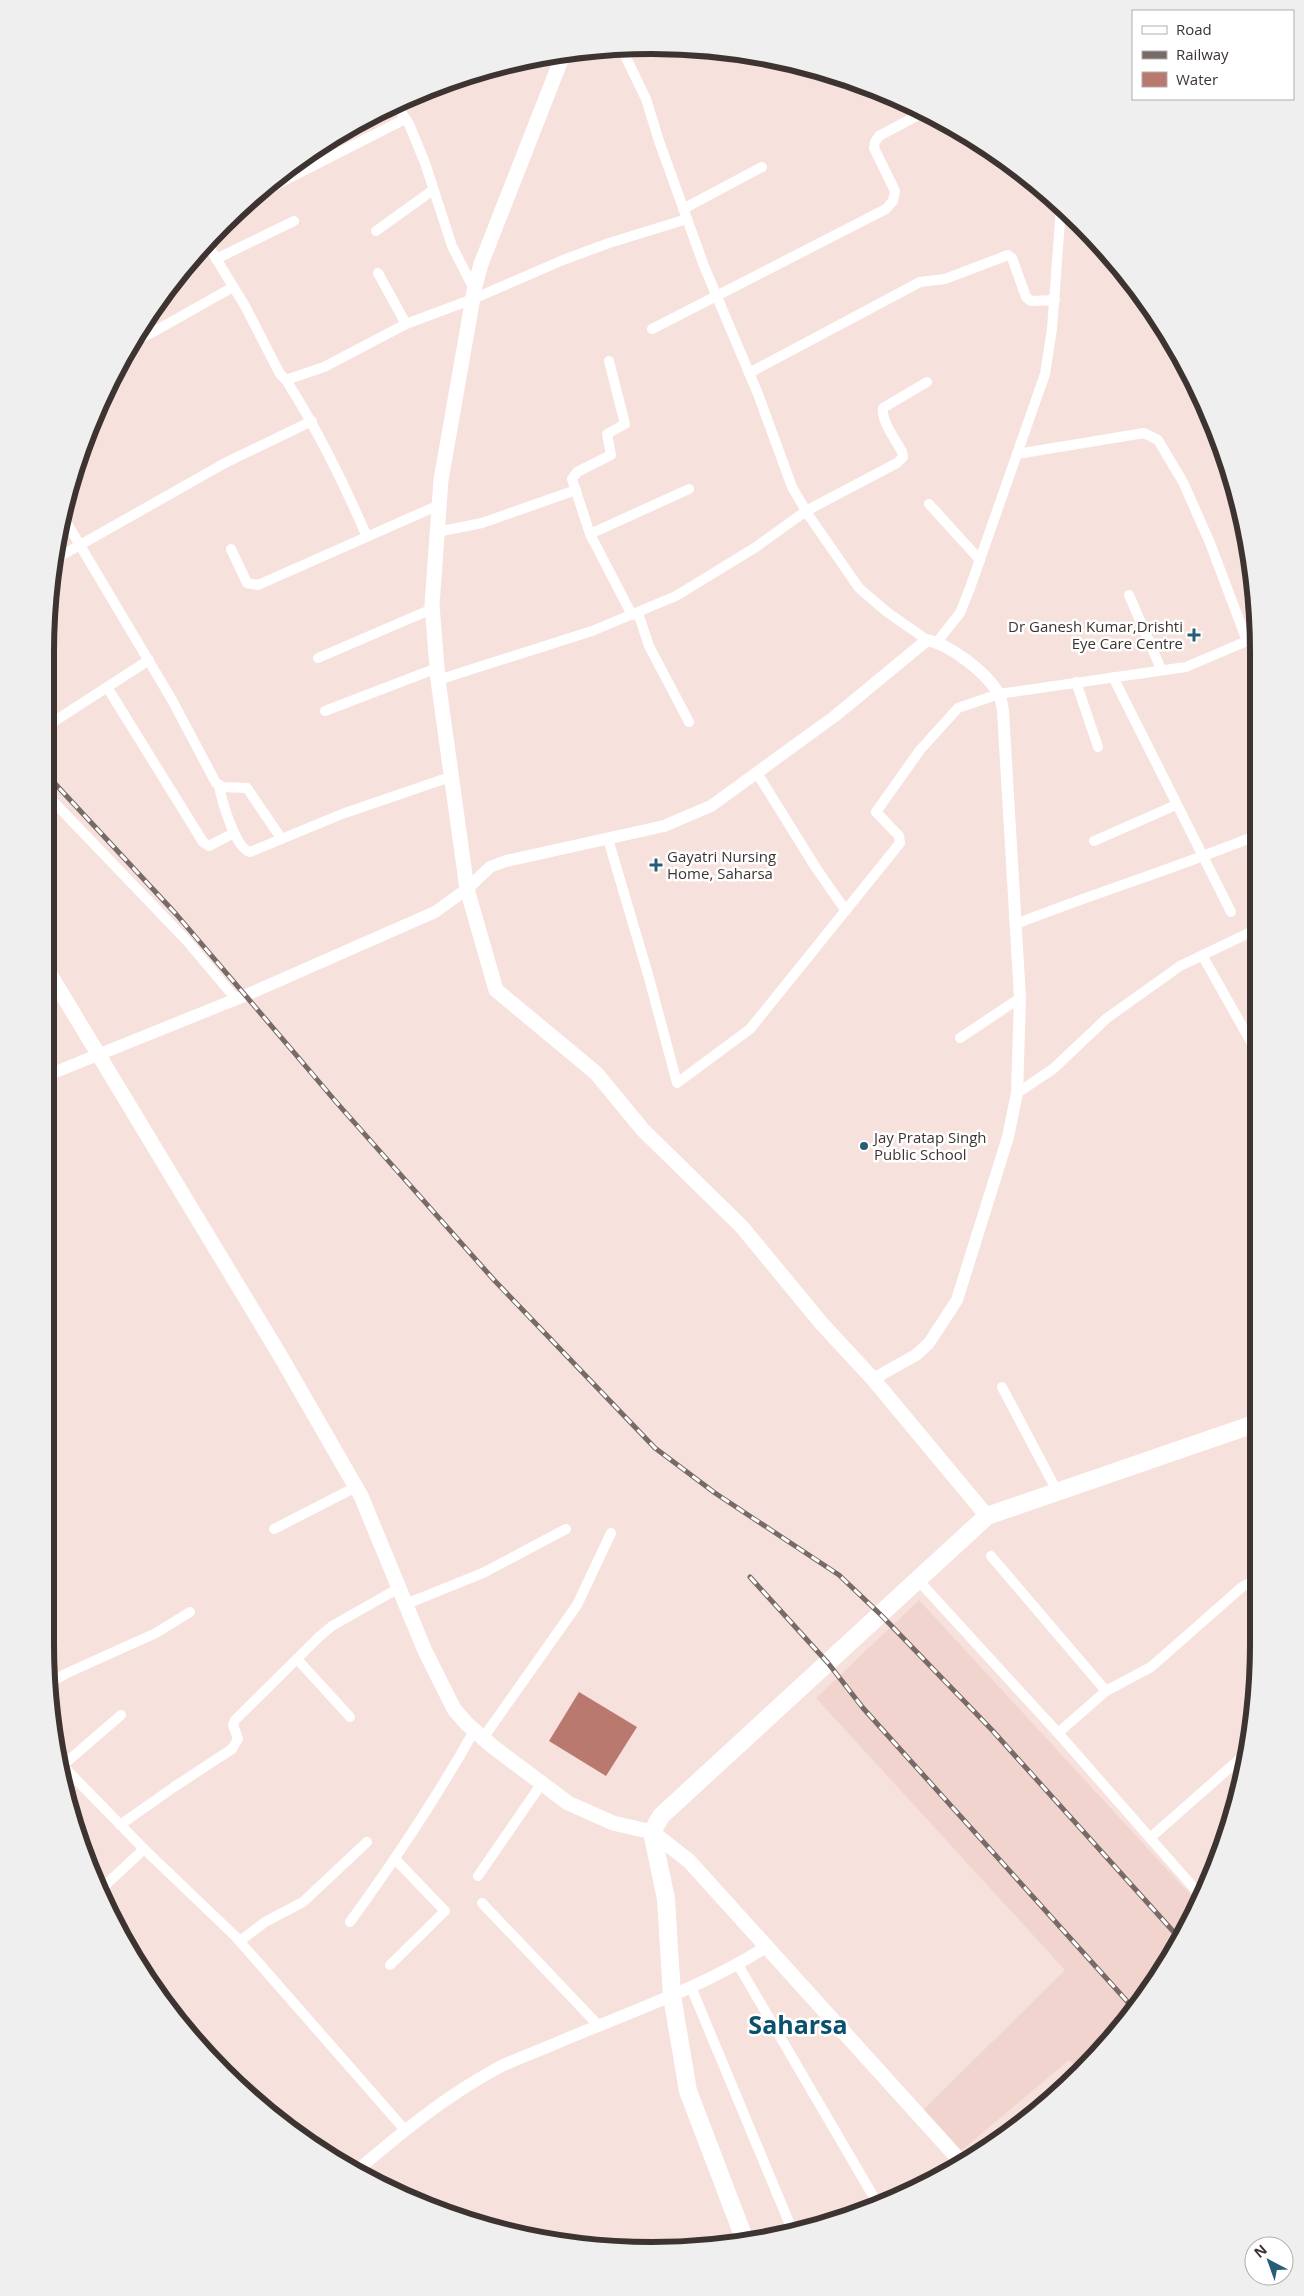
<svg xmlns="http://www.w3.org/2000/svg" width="1304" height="2296" font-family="'Open Sans',sans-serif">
  <rect width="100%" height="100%" fill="#f7e1dc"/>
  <polygon fill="#f2d4ce" points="919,1600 1198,1903 1178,1948 1109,2044 1080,2072 1069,2060 961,2151 923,2110 1065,1970 816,1698"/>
  <polygon fill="#b9796e" points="579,1692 637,1727 606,1776 549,1741"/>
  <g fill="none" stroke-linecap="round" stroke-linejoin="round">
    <g stroke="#fff" stroke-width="10">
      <polyline points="621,47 646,99 659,141 704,266 758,394 792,487 809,516 859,588 887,612 927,640"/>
      <polyline points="395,103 409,124 425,163 452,246 475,291"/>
      <polyline points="256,195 405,119"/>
      <polyline points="683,209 762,167"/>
      <polyline points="376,231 433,190"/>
      <polyline points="206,242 245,306 280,374 286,380 324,367 406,324 473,299 563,260 609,243 687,219"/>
      <polyline points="216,259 294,221"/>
      <polyline points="378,273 406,324"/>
      <polyline points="652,329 886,209 893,201 895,191 874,148 875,142 879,136 924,112"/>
      <polyline points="130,343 155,331 233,287"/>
      <polyline points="609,361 625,424 607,434 611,455 577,472 572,479 590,534 632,615"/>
      <polyline points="749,373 920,282 945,279 1008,255 1012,258 1026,297 1031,301 1055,300"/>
      <polyline points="1186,373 1190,388 1196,395"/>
      <path d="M286,380C319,432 343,481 367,537"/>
      <polyline points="1017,454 1144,433 1158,440 1183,482 1210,543 1247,641"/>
      <polyline points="929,504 980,560"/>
      <polyline points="65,520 172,700 216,783 223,787 247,788 281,838"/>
      <polyline points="437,532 482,523 576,490"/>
      <polyline points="590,534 689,489"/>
      <polyline points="231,549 247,583 258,585 439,505"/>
      <polyline points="57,558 225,463 312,421"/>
      <polyline points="1129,595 1161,669"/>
      <polyline points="638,613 649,646 689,722"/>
      <polyline points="937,642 960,613 970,588 1045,374 1052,329 1061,207"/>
      <polyline points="318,658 432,609"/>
      <polyline points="1113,677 1231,912"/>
      <path d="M438,680L592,631L676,596L756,547L806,511L897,463L903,457L902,452C896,440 881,421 883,408L927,382"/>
      <polyline points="1076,682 1098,747"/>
      <polyline points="107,687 203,842 209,846 234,833"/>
      <polyline points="325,711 437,668"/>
      <polyline points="47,726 149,660"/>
      <polyline points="757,773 816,868 846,911"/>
      <path d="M219,786C222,801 235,848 250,852L342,814L450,777"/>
      <polyline points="47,795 187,941 236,999"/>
      <polyline points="608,839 649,978 677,1083 750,1029 900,843 899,836 876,812 920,750 958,708 999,694 1186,667 1254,638"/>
      <polyline points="1094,841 1176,805"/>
      <path d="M1016,924C1095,893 1176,868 1255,836"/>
      <polyline points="1202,955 1255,1049"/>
      <polyline points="960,1038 1020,998"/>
      <polyline points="1017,1093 1053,1069 1107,1018 1180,966 1255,930"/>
      <polyline points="1002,1387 1057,1491"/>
      <polyline points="274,1529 356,1487"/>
      <polyline points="991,1556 1106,1691"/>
      <polyline points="918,1580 1058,1733 1201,1896"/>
      <polyline points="406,1604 483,1573 566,1529"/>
      <polyline points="297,1659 350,1717"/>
      <polyline points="50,1683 65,1674 156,1633 190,1612"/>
      <polyline points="1058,1733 1106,1691 1151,1667 1242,1587 1251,1582 1257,1584"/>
      <polyline points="483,1738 577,1605 611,1533"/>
      <polyline points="60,1763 144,1849 235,1936 405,2130"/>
      <polyline points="62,1766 121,1715"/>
      <polyline points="120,1825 174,1787 232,1749 238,1739 233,1725 235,1720 320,1636 332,1626 399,1588"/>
      <polyline points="1150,1838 1243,1756"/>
      <polyline points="478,1876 542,1783"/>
      <polyline points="99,1891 144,1849"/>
      <polyline points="482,1903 599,2026"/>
      <path d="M350,1922C395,1860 437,1797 474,1731"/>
      <polyline points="240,1941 265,1922 303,1902 367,1842"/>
      <polyline points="737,1963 879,2206"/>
      <polyline points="390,1965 445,1911 395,1859"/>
      <polyline points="691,1987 793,2232"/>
    </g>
    <g stroke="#fff" stroke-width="12">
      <path d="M48,1075L244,996L435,912L467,889L490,867L506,861L664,826L711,806L835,716L927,640C951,645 985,672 998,692C1001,697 1002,705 1003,711L1020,998L1017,1093L1008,1137L957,1300L929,1343L916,1355L873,1379"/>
      <path d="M355,2172C400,2134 444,2097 496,2069C514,2059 534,2053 552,2045C624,2014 700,1989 766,1947"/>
    </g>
    <g stroke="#fff" stroke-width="15">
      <polyline points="563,55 481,264 475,286 441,480 432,605 438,680 467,889 496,990 596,1073 643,1130 742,1227 822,1324 873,1379 987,1516"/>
      <polyline points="48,971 281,1357 361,1496 425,1651 454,1709 467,1724 492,1746 568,1803 613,1823 652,1832 689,1861 963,2164"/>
    </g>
    <polyline stroke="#fff" stroke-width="18" points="746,2243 688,2091 672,1996 666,1899 652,1832 661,1816 987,1516 1257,1423"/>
    <g stroke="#776a67" stroke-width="5">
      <g id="rail">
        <polyline points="47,775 176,914 337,1103 494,1280 655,1448 715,1493 839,1575 881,1615 992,1730 1181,1940"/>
        <polyline points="750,1577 828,1663 863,1708 1134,2009"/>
      </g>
    </g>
    <use href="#rail" stroke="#fff" stroke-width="3" stroke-dasharray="9" stroke-linecap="butt"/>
  </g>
  <g fill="#265e78" stroke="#fff" stroke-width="2">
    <path d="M1191.5 627.5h5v5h5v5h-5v5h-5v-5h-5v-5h5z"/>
    <path d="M653.5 857.5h5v5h5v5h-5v5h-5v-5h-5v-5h5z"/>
    <circle cx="864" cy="1146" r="5"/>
  </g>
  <g text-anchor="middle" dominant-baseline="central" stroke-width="5" stroke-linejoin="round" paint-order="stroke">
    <g font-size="15" fill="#3d3432" stroke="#fff" text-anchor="start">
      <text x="1183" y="626" text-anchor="end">Dr Ganesh Kumar,Drishti<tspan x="1183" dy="17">Eye Care Centre</tspan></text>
      <text x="667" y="856">Gayatri Nursing<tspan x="667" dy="17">Home, Saharsa</tspan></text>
      <text x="874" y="1137">Jay Pratap Singh<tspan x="874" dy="17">Public School</tspan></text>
    </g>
    <g font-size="25" font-weight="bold" fill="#08526e" stroke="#fff">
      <text x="798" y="2024">Saharsa</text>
    </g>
  </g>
  <path d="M0 0H1304V2296H0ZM652 54H652A598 598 0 0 1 1250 652V1644A598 598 0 0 1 652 2242H652A598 598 0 0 1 54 1644V652A598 598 0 0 1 652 54Z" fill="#efefef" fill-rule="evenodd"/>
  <path fill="none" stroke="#3d3432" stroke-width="6" d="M652 54H652A598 598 0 0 1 1250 652V1644A598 598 0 0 1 652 2242H652A598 598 0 0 1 54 1644V652A598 598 0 0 1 652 54Z"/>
  <rect x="1132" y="10" width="162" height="90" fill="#ffffff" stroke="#b1aead"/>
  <rect x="1142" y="26" width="25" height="8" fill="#ffffff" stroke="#b1aead"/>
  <text x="1176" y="35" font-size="15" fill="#3d3432">Road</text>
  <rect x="1142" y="51" width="25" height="8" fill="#776a67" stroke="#b1aead"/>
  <text x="1176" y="60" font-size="15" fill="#3d3432">Railway</text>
  <rect x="1142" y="72" width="25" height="15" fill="#b9796e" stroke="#b1aead"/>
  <text x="1176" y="85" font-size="15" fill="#3d3432">Water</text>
  <g transform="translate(1269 2261) rotate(319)"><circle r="24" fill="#ffffff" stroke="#b1aead"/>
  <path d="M0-4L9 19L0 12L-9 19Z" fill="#265e78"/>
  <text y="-8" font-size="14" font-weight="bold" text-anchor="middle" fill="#3d3432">N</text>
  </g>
</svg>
